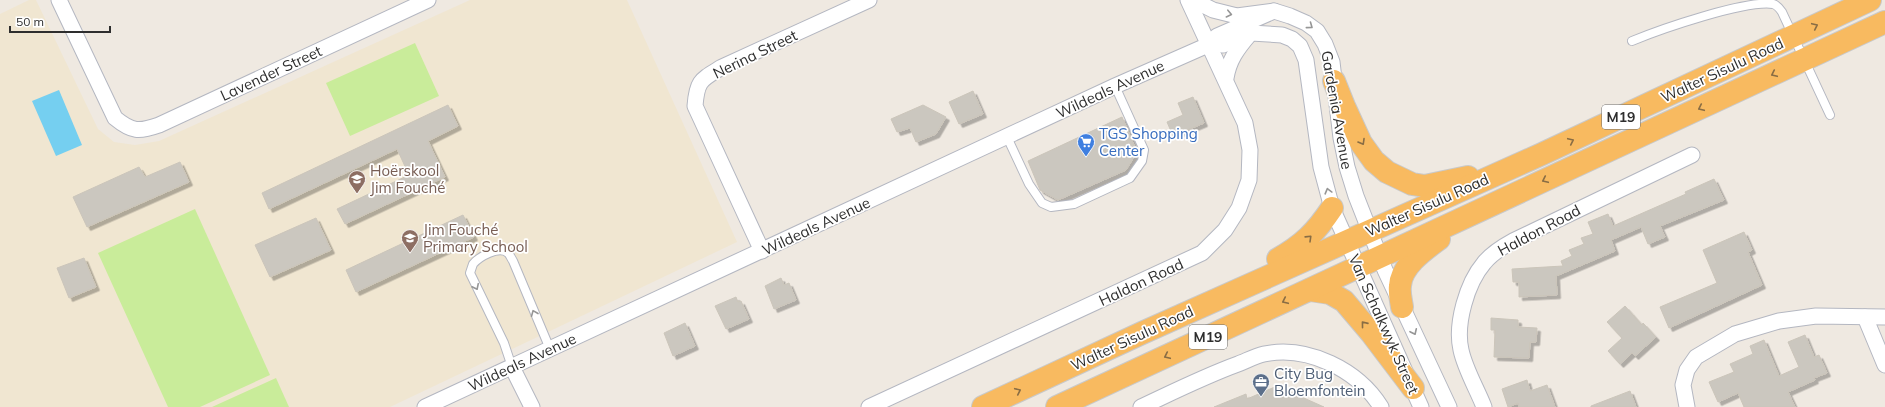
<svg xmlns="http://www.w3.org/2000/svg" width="1885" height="407" font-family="Mulish,sans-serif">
  <defs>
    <filter id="shadow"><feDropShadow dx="3.5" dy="3.5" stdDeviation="0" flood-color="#0004"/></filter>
  </defs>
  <rect width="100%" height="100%" fill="#efe9e1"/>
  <polygon fill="#f0e6d1" points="29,0 36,0 98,129 114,142 135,145 159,141 470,0 627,0 737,242 390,407 0,407 0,14"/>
  <g fill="#c9ec9a">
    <polygon points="415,43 439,96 350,136 326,83"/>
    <polygon points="195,209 270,375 200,407 168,407 98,253"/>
    <polygon points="276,378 289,407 212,407"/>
  </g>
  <polygon fill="#75cff0" points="59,90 82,145 56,156 32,101"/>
  <g fill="#cbc7bf" stroke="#cbc5ba" filter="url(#shadow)">
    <polygon points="973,91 983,114 959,124 949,102"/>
    <polygon points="1193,97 1204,123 1173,136 1167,122 1183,115 1178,103"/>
    <polygon points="448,105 458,126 428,141 445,177 345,224 337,209 409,175 397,149 269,209 262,193"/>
    <polygon points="923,105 946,117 936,134 916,142 910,128 897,132 891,119"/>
    <polygon points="1122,117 1137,152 1126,170 1058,200 1040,190 1028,161"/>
    <polygon points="180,162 189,182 87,227 73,197 139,167 145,177"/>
    <polygon points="1714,179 1724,200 1660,226 1665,237 1648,244 1641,227 1611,240 1615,251 1556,276 1557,295 1519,297 1519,282 1513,282 1512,269 1563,266 1561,261 1572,256 1569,250 1584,244 1581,238 1593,234 1588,222 1608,214 1613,226 1686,194 1685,192"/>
    <polygon points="463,215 474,237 356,292 346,270"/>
    <polygon points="316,218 331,250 270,277 255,245"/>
    <polygon points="1744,232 1752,250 1748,252 1762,285 1669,328 1660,307 1717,283 1703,250"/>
    <polygon points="84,258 96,287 69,298 57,268"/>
    <polygon points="781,278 784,285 789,283 796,300 774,309 765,286"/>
    <polygon points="736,297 738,302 741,301 749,319 726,329 715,306"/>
    <polygon points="1625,306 1642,325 1643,323 1656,337 1635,356 1632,353 1620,364 1608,351 1622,338 1607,322"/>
    <polygon points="1491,318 1518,320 1518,327 1537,328 1536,342 1530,342 1529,358 1494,357 1495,330 1491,330"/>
    <polygon points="685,323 695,346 673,356 664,333"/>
    <polygon points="1805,335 1814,357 1819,355 1827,373 1814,378 1815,380 1788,392 1795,407 1744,407 1738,393 1718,402 1709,382 1734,372 1730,364 1753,354 1750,346 1764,340 1779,376 1799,367 1788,342"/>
    <polygon points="1527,380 1530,391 1547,385 1555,407 1519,407 1518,403 1508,407 1502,389"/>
    <polygon points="1277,386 1324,407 1214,407 1246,394 1247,399"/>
    <polygon points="1630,391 1636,407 1591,407 1591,406"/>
  </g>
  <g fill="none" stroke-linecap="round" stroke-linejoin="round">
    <g stroke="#b4b7c1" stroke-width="10">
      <g id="service">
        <path d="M1632,41C1661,29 1745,0 1773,4C1777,5 1780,9 1782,12L1830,115"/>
        <polyline points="1007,137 1029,184 1042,203 1051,207 1074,204 1130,178 1142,161 1144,150 1115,86"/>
        <path d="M512,367L504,343L470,273L473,264C479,257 499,245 508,253C510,255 511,258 513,261L550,349"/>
      </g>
    </g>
    <g stroke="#b4b7c1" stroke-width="17">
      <g id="minor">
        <path d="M59,0L115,118C132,132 139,132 159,125L428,0"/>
        <polyline points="1193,0 1213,10 1237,16 1274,11 1290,16 1306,23 1317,31 1325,44 1332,62 1341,138 1347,167 1356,196 1385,270 1449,407"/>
        <polyline points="1223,45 1251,33 1282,35 1292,39 1300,46 1306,60 1321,167 1332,208 1421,407"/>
        <path d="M1226,78C1229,60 1237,49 1249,35"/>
        <path d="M762,251L695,106C697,80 701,80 722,67L869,0"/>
        <polyline points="1865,317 1885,365"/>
        <polyline points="512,367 532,407"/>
        <polyline points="425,407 1115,86 1208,45 1217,36 1274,11"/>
        <polyline points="869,407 1202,253 1225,230 1239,208 1249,180 1250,150 1245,123 1188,0"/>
        <path d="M1141,407C1173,392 1205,376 1238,364C1246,361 1255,356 1264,354C1308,345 1358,370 1381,407"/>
        <path d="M1484,407C1477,389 1465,369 1461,350C1455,324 1467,283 1484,263C1492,253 1502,247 1513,241L1692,155"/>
        <polyline points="1687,407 1683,385 1687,370 1696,357 1735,334 1779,321 1816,316 1885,317"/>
      </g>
    </g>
    <g stroke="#c9c9c9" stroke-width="24">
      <g id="trunk">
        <polyline points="1334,81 1344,106 1361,143 1374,161 1387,172 1412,184 1425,186 1468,177"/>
        <path d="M1278,259C1303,245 1316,232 1332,208"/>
        <polyline points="1310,290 1330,293 1344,301 1372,334 1413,388"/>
        <path d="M1402,307C1401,300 1399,293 1400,286C1401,266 1424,250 1439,239"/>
        <polyline points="983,407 1142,333 1542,154 1870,0"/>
        <polyline points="1057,407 1885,22"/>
      </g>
    </g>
    <use href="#service" stroke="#fff" stroke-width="8"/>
    <use href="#minor" stroke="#fff" stroke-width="15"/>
    <use href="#trunk" stroke="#f8ba60" stroke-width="22"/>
  </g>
  <defs><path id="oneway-chevron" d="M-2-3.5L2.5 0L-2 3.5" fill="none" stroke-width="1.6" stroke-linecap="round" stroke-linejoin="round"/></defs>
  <g stroke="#969696">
    <use href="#oneway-chevron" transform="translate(1229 14) rotate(13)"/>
    <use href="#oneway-chevron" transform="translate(1310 26) rotate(36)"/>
    <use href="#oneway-chevron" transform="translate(1328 191) rotate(-105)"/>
    <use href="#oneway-chevron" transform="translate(476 287) rotate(64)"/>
    <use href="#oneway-chevron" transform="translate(534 313) rotate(-112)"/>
    <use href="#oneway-chevron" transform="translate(1414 332) rotate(65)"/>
  </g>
  <g stroke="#896d44">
    <use href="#oneway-chevron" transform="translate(1815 26) rotate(-25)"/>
    <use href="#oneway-chevron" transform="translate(1774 74) rotate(155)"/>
    <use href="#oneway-chevron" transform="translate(1701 108) rotate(155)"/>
    <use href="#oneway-chevron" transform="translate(1571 141) rotate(-25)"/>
    <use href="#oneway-chevron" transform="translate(1362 142) rotate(60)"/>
    <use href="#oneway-chevron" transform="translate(1545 180) rotate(155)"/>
    <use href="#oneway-chevron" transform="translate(1309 238) rotate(-44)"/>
    <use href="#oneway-chevron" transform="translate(1285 301) rotate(155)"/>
    <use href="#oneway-chevron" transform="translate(1364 324) rotate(-129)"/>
    <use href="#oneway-chevron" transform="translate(1167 356) rotate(155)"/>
    <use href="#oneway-chevron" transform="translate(1018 391) rotate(-25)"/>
  </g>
  <defs>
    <g id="supermarket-pin" transform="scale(0.9)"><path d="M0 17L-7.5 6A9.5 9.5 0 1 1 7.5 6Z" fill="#3f7fe0" stroke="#fff"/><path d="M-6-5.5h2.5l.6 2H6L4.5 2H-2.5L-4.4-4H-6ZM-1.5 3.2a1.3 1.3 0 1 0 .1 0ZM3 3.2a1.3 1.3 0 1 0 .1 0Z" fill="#fff"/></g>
    <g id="school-pin" transform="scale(0.9)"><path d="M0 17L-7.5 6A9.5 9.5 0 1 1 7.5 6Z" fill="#8d6e63" stroke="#fff"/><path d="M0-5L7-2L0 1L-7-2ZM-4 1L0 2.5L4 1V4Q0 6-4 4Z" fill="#fff"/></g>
    <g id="office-pin" transform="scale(0.9)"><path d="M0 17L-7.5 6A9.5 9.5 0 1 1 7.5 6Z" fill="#5c6f8a" stroke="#fff"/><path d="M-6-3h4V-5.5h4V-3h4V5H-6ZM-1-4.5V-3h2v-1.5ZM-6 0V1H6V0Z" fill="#fff"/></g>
  </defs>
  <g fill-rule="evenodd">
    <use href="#supermarket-pin" x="1086" y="142"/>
    <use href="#school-pin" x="357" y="179"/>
    <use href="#school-pin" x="410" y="238"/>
    <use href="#office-pin" x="1261" y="382"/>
  </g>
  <g text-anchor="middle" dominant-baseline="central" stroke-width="3.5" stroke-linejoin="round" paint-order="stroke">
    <g fill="#fff" stroke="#6d6d6d" stroke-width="1">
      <rect x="1602" y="105" width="38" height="24" rx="3"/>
      <rect x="1189" y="325" width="38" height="24" rx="3"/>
    </g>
    <g font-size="14" font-weight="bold" fill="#2e2e2e">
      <text x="1621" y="117">M19</text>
      <text x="1208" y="337">M19</text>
    </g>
    <g font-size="15" fill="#2e2e2e" stroke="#fff">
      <text transform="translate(755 54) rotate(-26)">Nerina Street</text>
      <text transform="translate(1722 70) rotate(-25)">Walter Sisulu Road</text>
      <text transform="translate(271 73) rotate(-25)">Lavender Street</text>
      <text transform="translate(1110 89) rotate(-25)">Wildeals Avenue</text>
      <text transform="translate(1337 110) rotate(80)">Gardenia Avenue</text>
      <text transform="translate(1427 205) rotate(-24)">Walter Sisulu Road</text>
      <text transform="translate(816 226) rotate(-25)">Wildeals Avenue</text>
      <text transform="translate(1539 230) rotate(-28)">Haldon Road</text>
      <text transform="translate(1141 282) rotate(-25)">Haldon Road</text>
      <text transform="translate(1384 324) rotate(66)">Van Schalkwyk Street</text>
      <text transform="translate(1132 338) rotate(-25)">Walter Sisulu Road</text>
      <text transform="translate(522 362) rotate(-25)">Wildeals Avenue</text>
    </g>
    <g font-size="15" fill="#366cbe" stroke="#fff" text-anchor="start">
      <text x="1099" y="133">TGS Shopping<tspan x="1099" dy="17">Center</tspan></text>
    </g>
    <g font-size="15" fill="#785e54" stroke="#fff" text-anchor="start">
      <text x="370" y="170">Hoërskool<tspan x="370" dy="17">Jim Fouché</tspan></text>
      <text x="423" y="229">Jim Fouché<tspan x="423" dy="17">Primary School</tspan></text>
    </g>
    <g font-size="15" fill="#4e5e75" stroke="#fff" text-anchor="start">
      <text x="1274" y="373">City Bug<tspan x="1274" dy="17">Bloemfontein</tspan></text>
    </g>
  </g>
  <path d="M10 26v6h100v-6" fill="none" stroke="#2e2e2e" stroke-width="2"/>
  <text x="16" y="26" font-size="12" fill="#2e2e2e" stroke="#ffffff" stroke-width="3" paint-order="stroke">50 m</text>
</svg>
